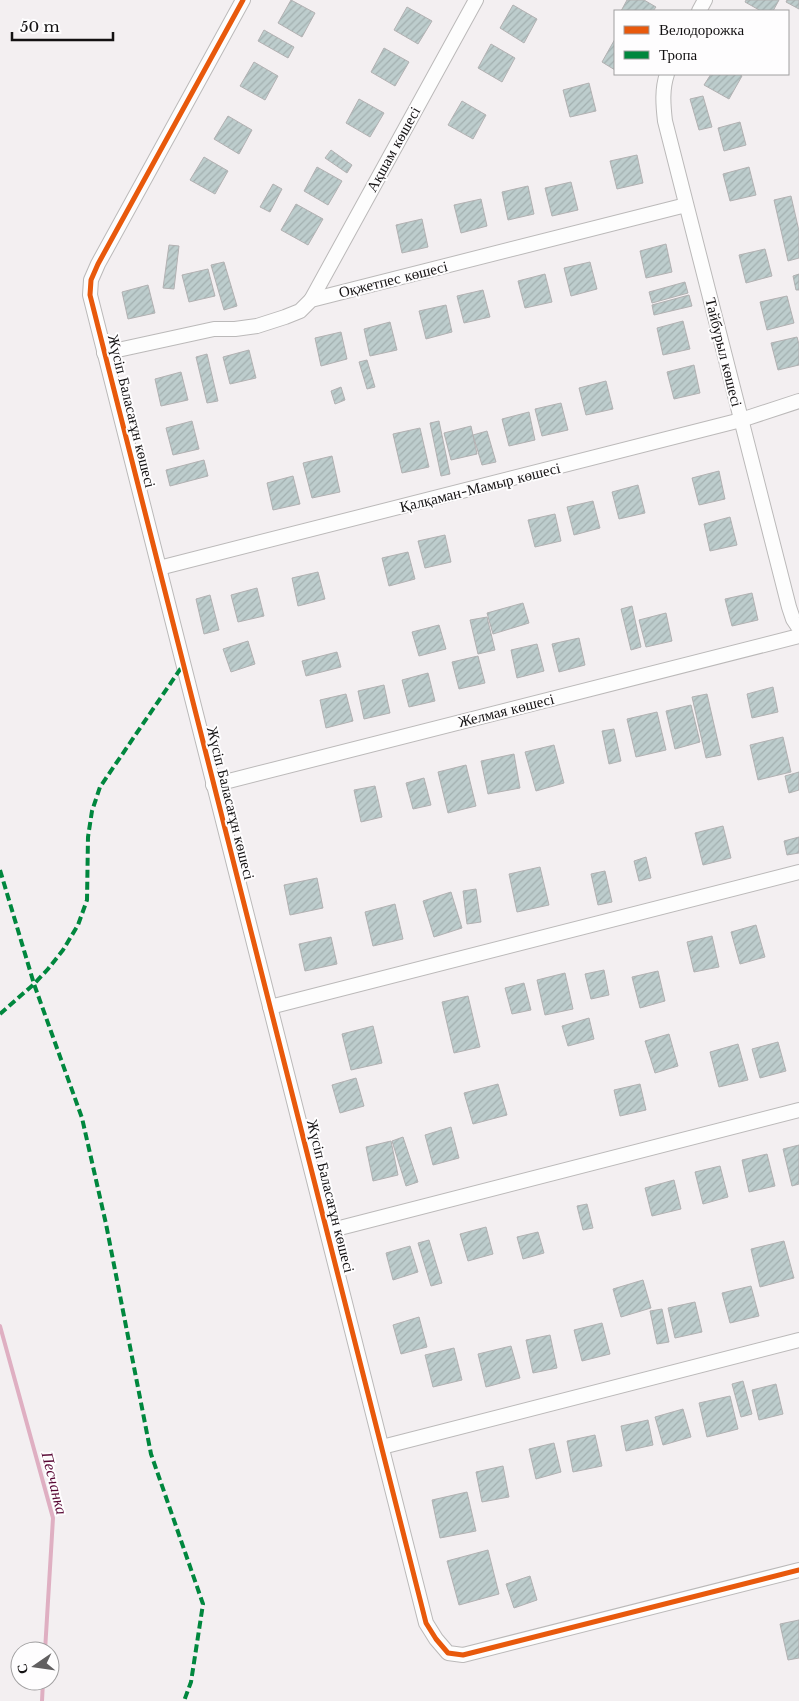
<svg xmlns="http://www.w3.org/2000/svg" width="799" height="1701" font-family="'Libre Baskerville',serif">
  <defs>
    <pattern id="building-hatch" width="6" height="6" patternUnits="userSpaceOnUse" patternTransform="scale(1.25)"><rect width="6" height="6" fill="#bdcdcd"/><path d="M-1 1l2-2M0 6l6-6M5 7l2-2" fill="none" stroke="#a2afaf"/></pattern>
  </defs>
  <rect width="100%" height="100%" fill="#f3eff1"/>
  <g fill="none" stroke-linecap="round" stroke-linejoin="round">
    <g stroke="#dfafc2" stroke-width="4">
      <polyline points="0,1326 53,1518 45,1651"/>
      <polyline points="42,1701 43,1681"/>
    </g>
  </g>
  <g fill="url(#building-hatch)" stroke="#b2b1b2">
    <polygon points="291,0 315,13 302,37 278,23"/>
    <polygon points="627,0 644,0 656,7 653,11 621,11"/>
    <polygon points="746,0 779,0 773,11 761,11 745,2"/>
    <polygon points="787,0 799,0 799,9 786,2"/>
    <polygon points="513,5 537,19 524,43 500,28"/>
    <polygon points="407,7 432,21 418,44 394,30"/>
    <polygon points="264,30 294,47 288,58 258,41"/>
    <polygon points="615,39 615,70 602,62"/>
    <polygon points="491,44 515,58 502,82 478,68"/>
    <polygon points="384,48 409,62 395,86 371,72"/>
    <polygon points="254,62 278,76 265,100 240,86"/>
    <polygon points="711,74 739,74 742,76 729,99 704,85"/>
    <polygon points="589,83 596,111 570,117 563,90"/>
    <polygon points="703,96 712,127 699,130 690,99"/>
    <polygon points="359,99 384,113 370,137 346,123"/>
    <polygon points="462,101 486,115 473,139 448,125"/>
    <polygon points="228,116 252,130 239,154 214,139"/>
    <polygon points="740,122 746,145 724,151 718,128"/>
    <polygon points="331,150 352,165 347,173 325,158"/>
    <polygon points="637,155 643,183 617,189 610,161"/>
    <polygon points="204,157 228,171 215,194 190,180"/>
    <polygon points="317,167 342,181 328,205 304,191"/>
    <polygon points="749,167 756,195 730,201 723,174"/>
    <polygon points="571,182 578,210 552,216 545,188"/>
    <polygon points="273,184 282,189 270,212 260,207"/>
    <polygon points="528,186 534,214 508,220 502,192"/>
    <polygon points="791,196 799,231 799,258 788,261 774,200"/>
    <polygon points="481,199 487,226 461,233 454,205"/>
    <polygon points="296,204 323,219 308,245 281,230"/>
    <polygon points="422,219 428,247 402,253 396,225"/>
    <polygon points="666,244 672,272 646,278 640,251"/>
    <polygon points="169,245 179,246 174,289 163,288"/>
    <polygon points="765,249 772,276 746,283 739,255"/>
    <polygon points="224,262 237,306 224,310 211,265"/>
    <polygon points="590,262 597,289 571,296 564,268"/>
    <polygon points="208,269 215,296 189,302 182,275"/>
    <polygon points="545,274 552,302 525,308 518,281"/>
    <polygon points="799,274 799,290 796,290 793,276"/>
    <polygon points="685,282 688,293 652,303 649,292"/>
    <polygon points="148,285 155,313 128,319 122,292"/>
    <polygon points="483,290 490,317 464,323 457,296"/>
    <polygon points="689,295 692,306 654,315 652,305"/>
    <polygon points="787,296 794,323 767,330 760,302"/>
    <polygon points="446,305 452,332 426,339 419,311"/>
    <polygon points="683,321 690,349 663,355 657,328"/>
    <polygon points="390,322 397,350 370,356 364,329"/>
    <polygon points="341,332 347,359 321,366 315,338"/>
    <polygon points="797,337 799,344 799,365 778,370 771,343"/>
    <polygon points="249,350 256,378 230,384 223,357"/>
    <polygon points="207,354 218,401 207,403 196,357"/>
    <polygon points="367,360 375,387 367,389 359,362"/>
    <polygon points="694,365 700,393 674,399 667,372"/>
    <polygon points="181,372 188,400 161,406 155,379"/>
    <polygon points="606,381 613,409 586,415 579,388"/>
    <polygon points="341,387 345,400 335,404 331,391"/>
    <polygon points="561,403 568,430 542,436 535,409"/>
    <polygon points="529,412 535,440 509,446 502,419"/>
    <polygon points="192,421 199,449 173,455 166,428"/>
    <polygon points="439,421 450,474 441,476 430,423"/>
    <polygon points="471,426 477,454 451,460 444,433"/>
    <polygon points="420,428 429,467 402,473 393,434"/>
    <polygon points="487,431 496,462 482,465 473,435"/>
    <polygon points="332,456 340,492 312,498 303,463"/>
    <polygon points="204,460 208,476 170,486 166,470"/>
    <polygon points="719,471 725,499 699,505 692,478"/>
    <polygon points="293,476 300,504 273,510 267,483"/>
    <polygon points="638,485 645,513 619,519 612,492"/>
    <polygon points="593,501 600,528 574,535 567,507"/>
    <polygon points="555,514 561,541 535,547 528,520"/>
    <polygon points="730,517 737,545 710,551 704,524"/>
    <polygon points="445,535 451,562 425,568 418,541"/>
    <polygon points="408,552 415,579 389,586 382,558"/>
    <polygon points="318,572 325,599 298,606 292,578"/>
    <polygon points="257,588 264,616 238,622 231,595"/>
    <polygon points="752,593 758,620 732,626 725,599"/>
    <polygon points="210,595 219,630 204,634 196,599"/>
    <polygon points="523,603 529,623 493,634 487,613"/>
    <polygon points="632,606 641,647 631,650 621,609"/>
    <polygon points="666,613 672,641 646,647 639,620"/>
    <polygon points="487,617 495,650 478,654 470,620"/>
    <polygon points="439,625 446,649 419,656 412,632"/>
    <polygon points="579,638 585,665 559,672 552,644"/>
    <polygon points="248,641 255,664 231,672 223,649"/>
    <polygon points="537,644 544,671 517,678 511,650"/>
    <polygon points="337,652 341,667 306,676 302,661"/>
    <polygon points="478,656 485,683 459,689 452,662"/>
    <polygon points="428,673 435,701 409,707 402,680"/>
    <polygon points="384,685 390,713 364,719 358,691"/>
    <polygon points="773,687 778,712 752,718 747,694"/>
    <polygon points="346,694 353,721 326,728 320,700"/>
    <polygon points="707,694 721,755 706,758 692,697"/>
    <polygon points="691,705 700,742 675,749 666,711"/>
    <polygon points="657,712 666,750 636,757 627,719"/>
    <polygon points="614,729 621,761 609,764 602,731"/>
    <polygon points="783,737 791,772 758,780 750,745"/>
    <polygon points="554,745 564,783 536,791 525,752"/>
    <polygon points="514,754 520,788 488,794 481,761"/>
    <polygon points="466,765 476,806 448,813 438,772"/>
    <polygon points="799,772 799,790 789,793 785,776"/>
    <polygon points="424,778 431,805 413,809 406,783"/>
    <polygon points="375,786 382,817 361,822 354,790"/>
    <polygon points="723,826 731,858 703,865 695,833"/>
    <polygon points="799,837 799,853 787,855 784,841"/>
    <polygon points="646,857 651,878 639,881 634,861"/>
    <polygon points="540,867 549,905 517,912 509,874"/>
    <polygon points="605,871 612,902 598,905 591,874"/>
    <polygon points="317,878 323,908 290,915 284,885"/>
    <polygon points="476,889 481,922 467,924 463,891"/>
    <polygon points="451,892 462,928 434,937 423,901"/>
    <polygon points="395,904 403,939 373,946 365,912"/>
    <polygon points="756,925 765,957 740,964 731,932"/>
    <polygon points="712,936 719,967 694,972 687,942"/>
    <polygon points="331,937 337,964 305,971 299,944"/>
    <polygon points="604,970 609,995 591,999 585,974"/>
    <polygon points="658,971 665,1001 640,1008 632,977"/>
    <polygon points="565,973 573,1009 545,1015 537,980"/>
    <polygon points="524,983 531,1010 512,1014 505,988"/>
    <polygon points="468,996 480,1047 454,1053 442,1002"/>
    <polygon points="589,1018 594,1039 568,1046 562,1026"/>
    <polygon points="373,1026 382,1063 351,1070 342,1034"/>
    <polygon points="669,1034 678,1066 655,1073 645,1041"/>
    <polygon points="778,1042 786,1071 760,1078 752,1049"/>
    <polygon points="738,1044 748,1080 719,1087 710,1052"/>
    <polygon points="356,1078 364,1106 340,1113 332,1085"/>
    <polygon points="498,1084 507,1115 473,1124 464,1093"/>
    <polygon points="640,1084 646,1110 620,1116 614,1090"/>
    <polygon points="451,1127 459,1158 433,1165 425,1135"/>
    <polygon points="403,1137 418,1182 406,1186 392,1141"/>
    <polygon points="391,1141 398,1175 373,1181 366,1147"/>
    <polygon points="799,1145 799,1184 792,1186 783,1149"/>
    <polygon points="767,1154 775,1186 749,1192 742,1160"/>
    <polygon points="720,1166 728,1197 703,1204 695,1172"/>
    <polygon points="674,1180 681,1209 652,1216 645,1188"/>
    <polygon points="587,1204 593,1228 583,1230 577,1206"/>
    <polygon points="486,1227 493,1254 468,1261 460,1234"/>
    <polygon points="538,1232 544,1253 523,1259 517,1237"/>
    <polygon points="429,1240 442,1283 431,1286 418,1243"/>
    <polygon points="784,1241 794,1278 760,1287 751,1249"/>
    <polygon points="410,1246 418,1272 393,1280 386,1253"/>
    <polygon points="643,1280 651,1308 621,1317 613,1289"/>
    <polygon points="751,1286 759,1316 730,1323 722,1293"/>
    <polygon points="695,1302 702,1332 675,1338 668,1308"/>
    <polygon points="662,1309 669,1342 657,1344 650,1311"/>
    <polygon points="419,1317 427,1347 401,1354 393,1325"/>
    <polygon points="602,1323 610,1354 582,1361 574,1330"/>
    <polygon points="550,1335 557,1368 533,1373 526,1340"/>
    <polygon points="511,1346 520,1378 486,1387 478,1354"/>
    <polygon points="454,1348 462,1380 433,1387 425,1355"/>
    <polygon points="743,1381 752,1414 741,1417 732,1384"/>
    <polygon points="776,1384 783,1414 759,1420 752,1390"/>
    <polygon points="730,1396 738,1429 707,1437 699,1403"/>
    <polygon points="683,1409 691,1437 663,1445 655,1417"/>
    <polygon points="648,1420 653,1445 626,1451 621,1426"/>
    <polygon points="595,1435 602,1466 573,1472 567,1441"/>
    <polygon points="554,1443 561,1472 536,1479 529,1449"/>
    <polygon points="503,1466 509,1497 482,1502 476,1472"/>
    <polygon points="467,1492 476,1531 440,1538 432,1500"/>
    <polygon points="488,1550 499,1594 459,1605 447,1561"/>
    <polygon points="530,1576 537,1600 514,1608 506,1584"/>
    <polygon points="799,1620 799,1658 788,1660 780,1624"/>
  </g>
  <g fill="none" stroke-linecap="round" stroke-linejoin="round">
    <g stroke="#bbb9b9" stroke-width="16">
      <g id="street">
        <polyline points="243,0 98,264 91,280 90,295 426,1623 436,1639 448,1653 463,1655 799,1570"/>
        <polyline points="699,11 705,0"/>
        <path d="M667,74C662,89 663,104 665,121L789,607L793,619L799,628"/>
        <polyline points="311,300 476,0"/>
        <polyline points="104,353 214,329 235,329 257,326 285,317 300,311 311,300 686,205"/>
        <polyline points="159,568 741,420 799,401"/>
        <polyline points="213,785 799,636"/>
        <polyline points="270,1007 799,872"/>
        <polyline points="328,1231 799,1110"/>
        <polyline points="382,1447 799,1340"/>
      </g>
    </g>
    <use href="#street" stroke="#fdfdfd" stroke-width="14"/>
    <g stroke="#00873e" stroke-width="4" stroke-dasharray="8 4" stroke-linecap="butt">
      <polyline points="0,870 34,984 82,1118 106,1224 151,1454 203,1604 191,1682 184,1701"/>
      <polyline points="0,1014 34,984 48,969 63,950 78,925 87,900 88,837 92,811 100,787 183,665"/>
    </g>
    <g stroke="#fefdfe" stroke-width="8">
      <polyline id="cycleway" points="243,0 98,264 91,280 90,295 426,1623 436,1639 448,1653 463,1655 799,1570"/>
    </g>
    <use href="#cycleway" stroke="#e8590c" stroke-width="5"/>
  </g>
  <g text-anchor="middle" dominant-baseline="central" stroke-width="4" stroke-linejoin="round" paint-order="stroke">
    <g font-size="15" fill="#131112" stroke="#fefdfe">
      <text transform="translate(393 149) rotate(-61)">Ақшам көшесі</text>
      <text transform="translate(393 279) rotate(-14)">Оқжетпес көшесі</text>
      <text transform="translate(724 352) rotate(76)">Тайбурыл көшесі</text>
      <text transform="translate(132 411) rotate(76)">Жүсіп Баласағұн көшесі</text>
      <text transform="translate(480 487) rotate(-14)">Қалқаман-Мамыр көшесі</text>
      <text transform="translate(506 710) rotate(-14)">Желмая көшесі</text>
      <text transform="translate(231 803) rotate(76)">Жүсіп Баласағұн көшесі</text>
      <text transform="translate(331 1196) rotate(76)">Жүсіп Баласағұн көшесі</text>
    </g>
    <g font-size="16" font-style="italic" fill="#580734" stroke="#fefdfe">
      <text transform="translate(55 1483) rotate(76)">Песчанка</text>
    </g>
  </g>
  <rect x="614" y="10" width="175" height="65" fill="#fefdfe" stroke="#a09fa0"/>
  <rect x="624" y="26" width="25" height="8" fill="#e8590c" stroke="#a09fa0"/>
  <text x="659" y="35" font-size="15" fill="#131112">Велодорожка</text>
  <rect x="624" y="51" width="25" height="8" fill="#00873e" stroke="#a09fa0"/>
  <text x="659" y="60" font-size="15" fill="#131112">Тропа</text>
  <g transform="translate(35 1666) rotate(257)"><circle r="24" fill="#fefdfe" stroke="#a09fa0"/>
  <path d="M0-4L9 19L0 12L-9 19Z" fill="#615f60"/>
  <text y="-8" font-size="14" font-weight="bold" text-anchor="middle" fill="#131112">С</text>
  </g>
  <path d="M12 32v8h101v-8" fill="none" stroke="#131112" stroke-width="2.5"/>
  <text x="20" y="32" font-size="15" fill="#131112" stroke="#fefdfe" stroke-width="4" paint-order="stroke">50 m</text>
</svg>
